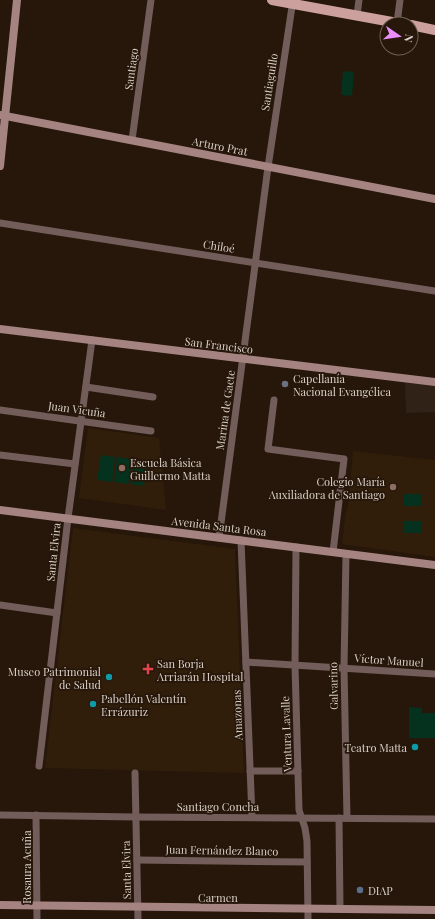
<svg xmlns="http://www.w3.org/2000/svg" width="435" height="919" font-family="'Playfair Display',serif">
  <rect width="100%" height="100%" fill="#26170a"/>
  <polygon fill="#302217" points="405,383 435,385 435,412 406,413"/>
  <g fill="#311e0a">
    <polygon points="88,428 159,438 166,510 79,498"/>
    <polygon points="353,451 435,460 435,557 342,544 346,511 348,507"/>
    <polygon points="73,528 234,549 235,550 244,773 45,768"/>
  </g>
  <g fill="#04321f">
    <polygon points="343,71 354,72 352,96 341,95"/>
    <polygon points="101,455 115,457 112,482 97,480"/>
    <polygon points="117,457 132,459 128,484 114,482"/>
    <polygon points="134,459 148,461 144,486 130,484"/>
    <rect x="404" y="494" width="17" height="12"/>
    <rect x="404" y="521" width="17" height="12"/>
    <polygon points="409,707 422,708 422,713 435,713 435,738 409,738"/>
  </g>
  <g fill="none" stroke-linecap="round" stroke-linejoin="round">
    <g stroke="#725d5b" stroke-width="7">
      <polyline points="357,15 359,0"/>
      <polyline points="397,23 400,0"/>
      <polyline points="132,140 151,0"/>
      <polyline points="0,223 435,291"/>
      <polyline points="86,387 153,397"/>
      <polyline points="274,400 268,449 344,459 333,552"/>
      <polyline points="0,410 151,431"/>
      <polyline points="0,455 75,464"/>
      <polyline points="219,538 268,167 293,0"/>
      <polyline points="241,540 252,817"/>
      <polyline points="296,547 295,665 299,810 305,828 307,841 308,919"/>
      <polyline points="346,554 344,668 347,818"/>
      <polyline points="0,605 57,613"/>
      <polyline points="246,662 435,674"/>
      <polyline points="39,766 68,518 92,340"/>
      <polyline points="250,771 298,771"/>
      <polyline points="135,773 138,919"/>
      <polyline points="0,815 136,817 435,819"/>
      <polyline points="36,815 37,919"/>
      <polyline points="339,818 340,909"/>
      <polyline points="137,860 307,862"/>
    </g>
    <g stroke="#a48380" stroke-width="8">
      <polyline points="0,115 435,199"/>
      <polyline points="0,166 17,0"/>
      <polyline points="0,329 435,382"/>
      <polyline points="0,510 435,565"/>
      <polyline points="0,905 435,910"/>
    </g>
    <g stroke="#cca19d" stroke-width="10">
      <polyline points="272,0 403,24"/>
      <polyline points="411,25 435,30"/>
    </g>
  </g>
  <circle fill="#6b7280" stroke="#26170a" stroke-width="1.5" cx="285" cy="384" r="4"/>
  <g fill="#8d6e63" stroke="#26170a" stroke-width="1.5">
    <circle cx="122" cy="468" r="4"/>
    <circle cx="393" cy="487" r="4"/>
  </g>
  <path fill="#e0444e" stroke="#26170a" stroke-width="1.5" d="M146 663h4v4h4v4h-4v4h-4v-4h-4v-4h4z"/>
  <g fill="#0f9aa8" stroke="#26170a" stroke-width="1.5">
    <circle cx="109" cy="677" r="4"/>
    <circle cx="93" cy="704" r="4"/>
    <circle cx="415" cy="747" r="4"/>
  </g>
  <circle fill="#5c6f8a" stroke="#26170a" stroke-width="1.5" cx="360" cy="890" r="4"/>
  <g text-anchor="middle" dominant-baseline="central" stroke-width="3.5" stroke-linejoin="round" paint-order="stroke">
    <g font-size="11" fill="#dad0c7" stroke="#26170a">
      <text transform="translate(131 69) rotate(-82)">Santiago</text>
      <text transform="translate(269 82) rotate(-81)">Santiaguillo</text>
      <text transform="translate(220 146) rotate(11)">Arturo Prat</text>
      <text transform="translate(219 246) rotate(9)">Chiloé</text>
      <text transform="translate(219 345) rotate(7)">San Francisco</text>
      <text transform="translate(77 409) rotate(8)">Juan Vicuña</text>
      <text transform="translate(225 410) rotate(-82)">Marina de Gaete</text>
      <text transform="translate(219 526) rotate(7)">Avenida Santa Rosa</text>
      <text transform="translate(53 552) rotate(-84)">Santa Elvira</text>
      <text transform="translate(389 660) rotate(4)">Víctor Manuel</text>
      <text transform="translate(333 686) rotate(-91)">Galvarino</text>
      <text transform="translate(237 715) rotate(-92)">Amazonas</text>
      <text transform="translate(286 734) rotate(-92)">Ventura Lavalle</text>
      <text x="218" y="806">Santiago Concha</text>
      <text transform="translate(222 850) rotate(1)">Juan Fernández Blanco</text>
      <text transform="translate(26 867) rotate(-90)">Rosaura Acuña</text>
      <text transform="translate(126 870) rotate(-91)">Santa Elvira</text>
      <text x="218" y="897">Carmen</text>
    </g>
    <g font-size="11" fill="#dad0c7" stroke="#26170a" text-anchor="start">
      <text x="293" y="378">Capellanía<tspan x="293" dy="13">Nacional Evangélica</tspan></text>
      <text x="130" y="462">Escuela Básica<tspan x="130" dy="13">Guillermo Matta</tspan></text>
      <text x="385" y="481" text-anchor="end">Colegio María<tspan x="385" dy="13">Auxiliadora de Santiago</tspan></text>
      <text x="157" y="663">San Borja<tspan x="157" dy="13">Arriarán Hospital</tspan></text>
      <text x="101" y="671" text-anchor="end">Museo Patrimonial<tspan x="101" dy="13">de Salud</tspan></text>
      <text x="101" y="698">Pabellón Valentín<tspan x="101" dy="13">Errázuriz</tspan></text>
      <text x="407" y="747" text-anchor="end">Teatro Matta</text>
      <text x="368" y="890">DIAP</text>
    </g>
  </g>
  <g transform="translate(399 36) rotate(103)"><circle r="19" fill="#26170a" stroke="#6e6156"/>
  <path d="M0-3L7 15L0 10L-7 15Z" fill="#ea8dfd"/>
  <text y="-6" font-size="11" font-weight="bold" text-anchor="middle" fill="#dad0c7">N</text>
  </g>
</svg>
